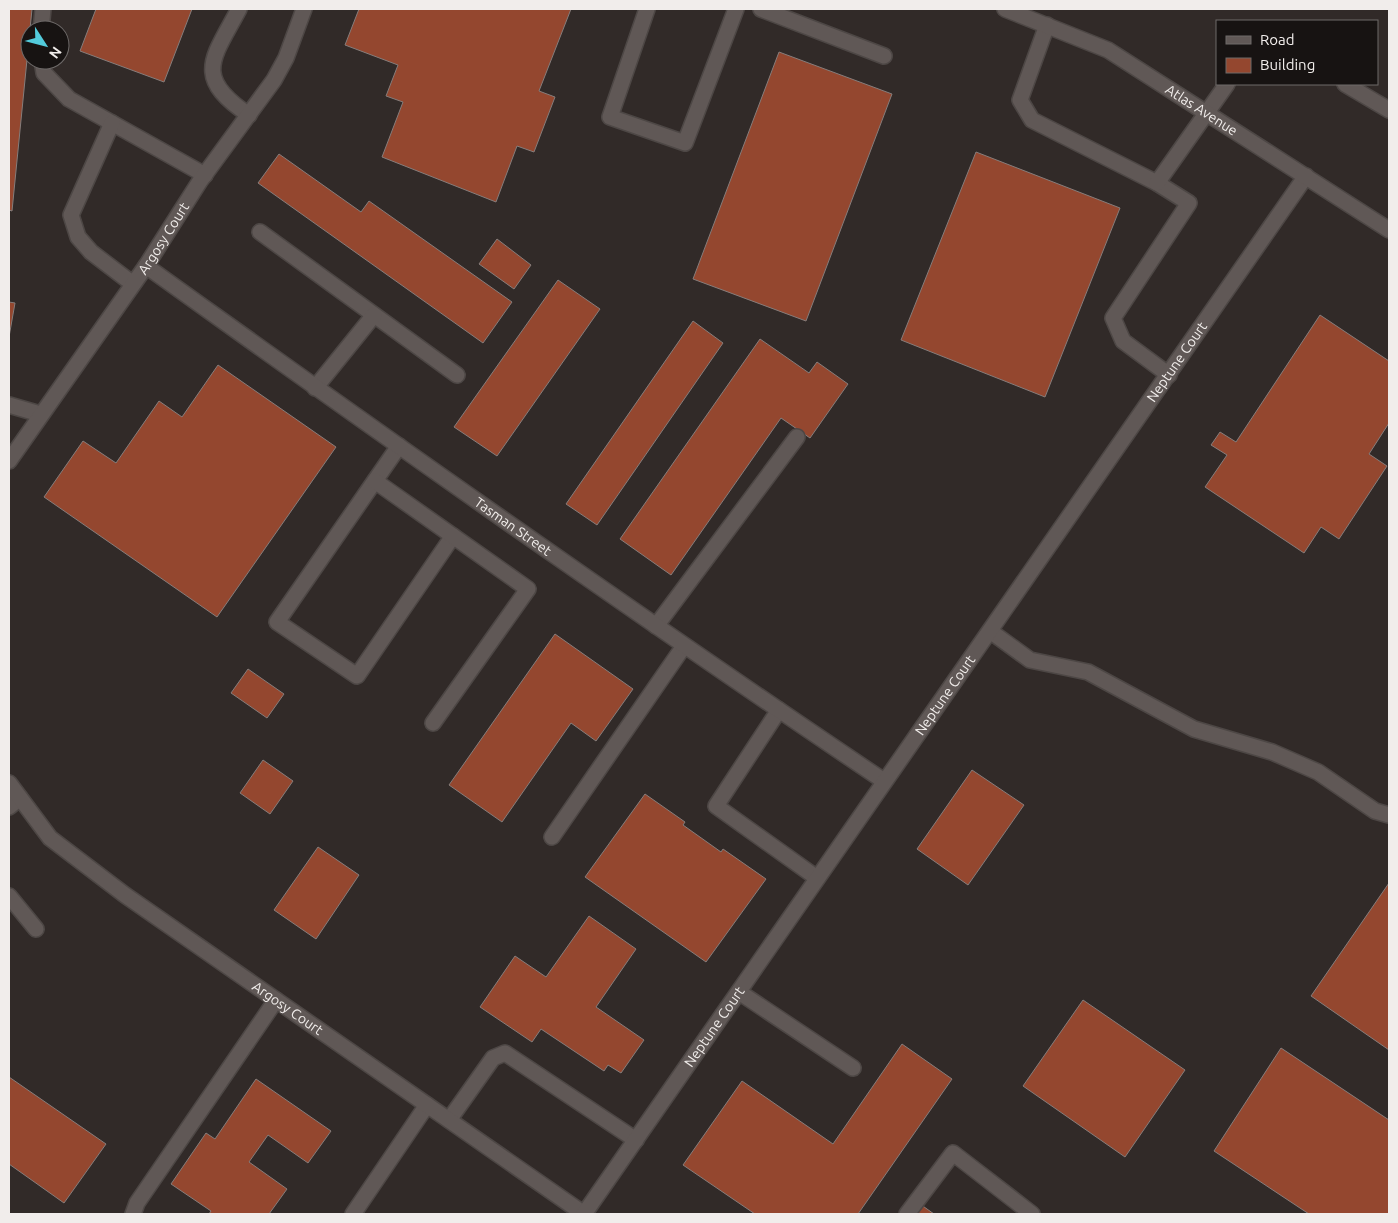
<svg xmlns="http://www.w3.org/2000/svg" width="1398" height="1223" font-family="Ubuntu,sans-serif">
  <rect width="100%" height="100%" fill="#312a28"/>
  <g fill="#94472f" stroke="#867d7b">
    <polygon points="9,9 32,9 12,211 9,210"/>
    <polygon points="96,9 192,9 164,82 80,51"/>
    <polygon points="359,9 571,9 539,91 555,97 534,152 517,146 496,202 382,157 403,102 386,96 398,65 345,45"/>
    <polygon points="779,52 892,94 806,321 693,279"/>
    <polygon points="976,152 1120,208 1045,397 901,340"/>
    <polygon points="279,154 361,212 369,201 512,302 483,343 258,183"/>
    <polygon points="497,239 531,265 514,289 479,264"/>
    <polygon points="558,280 600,309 497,456 454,427"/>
    <polygon points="9,302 15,303 9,337"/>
    <polygon points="1320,315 1389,361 1389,423 1369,454 1387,466 1339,539 1321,527 1304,553 1205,487 1227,455 1211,445 1220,432 1236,442"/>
    <polygon points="693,321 723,343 597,525 566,504"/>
    <polygon points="760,339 809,373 817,362 848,384 810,438 781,418 671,575 620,539"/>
    <polygon points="218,365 336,447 217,617 44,497 83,441 116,463 159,401 182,417"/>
    <polygon points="555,634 633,689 596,741 571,723 502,822 449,785"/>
    <polygon points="248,669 284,694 267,718 231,693"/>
    <polygon points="263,760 293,781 270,814 240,793"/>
    <polygon points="972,770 1024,805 968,885 917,849"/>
    <polygon points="645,794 685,822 683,825 721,852 723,849 766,879 706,962 585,877"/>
    <polygon points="318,847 359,875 316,939 274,910"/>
    <polygon points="1389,883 1389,1050 1311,996"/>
    <polygon points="589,916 636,949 596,1007 644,1040 621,1073 608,1065 604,1071 541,1029 532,1042 480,1007 515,956 546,977"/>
    <polygon points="1083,1000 1185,1070 1125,1157 1023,1086"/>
    <polygon points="902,1044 952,1079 858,1214 755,1214 683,1165 742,1081 833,1144"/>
    <polygon points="1281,1048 1389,1120 1389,1214 1309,1214 1214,1151"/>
    <polygon points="9,1077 106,1144 64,1203 9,1164"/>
    <polygon points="256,1079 331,1131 308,1163 268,1135 249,1162 287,1189 269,1214 209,1214 211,1211 171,1184 206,1133 215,1139"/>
    <polygon points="920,1204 934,1214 913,1214"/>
  </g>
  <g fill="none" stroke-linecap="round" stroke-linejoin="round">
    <g stroke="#4d4745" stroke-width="18">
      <g id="service">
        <path d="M239,9C213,58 192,77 249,115"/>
        <polyline points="647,9 610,117 685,143 736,9"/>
        <polyline points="761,9 884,56"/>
        <polyline points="1047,25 1020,100 1032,120 1157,183 1189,203 1113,318 1123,341 1169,375"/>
        <polyline points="41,30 43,9"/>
        <polyline points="42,60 44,73 69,99 205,175"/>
        <polyline points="1345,84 1389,110"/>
        <polyline points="112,123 71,215 78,237 91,252 133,284"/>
        <polyline points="1157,183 1227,84"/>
        <polyline points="260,232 457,375"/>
        <polyline points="315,388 374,315"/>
        <polyline points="9,405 40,414"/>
        <polyline points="399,446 277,622 357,676 453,536"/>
        <polyline points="375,481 528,589 433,723"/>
        <polyline points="656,626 797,437"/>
        <polyline points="990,631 1030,660 1088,672 1194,729 1272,752 1318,772 1375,811 1389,815"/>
        <polyline points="779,710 716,806 817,878"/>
        <polyline points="9,807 20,798"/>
        <polyline points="552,837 684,646"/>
        <polyline points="9,896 36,929"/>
        <polyline points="739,992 853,1068"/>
        <polyline points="449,1120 493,1058 505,1053 636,1140"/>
        <polyline points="133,1214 137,1203 276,1000"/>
        <polyline points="353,1214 427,1105"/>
        <polyline points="907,1214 953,1153 1032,1214"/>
      </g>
    </g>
    <g stroke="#4d4745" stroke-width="18">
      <g id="minor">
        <path id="s1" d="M146,266C390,441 635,614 884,781"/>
        <path id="s2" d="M9,461L146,266L200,181L274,80L286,58L304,9"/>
        <path id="s3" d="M9,783L50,838L125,895L584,1214"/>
        <path id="s4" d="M584,1214L1306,176"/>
      </g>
    </g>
    <g stroke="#4d4745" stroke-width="18">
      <g id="tertiary">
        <path id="s5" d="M1005,9L1108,50L1389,230"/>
      </g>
    </g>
    <use href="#service" stroke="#605856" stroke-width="15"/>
    <use href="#minor" stroke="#605856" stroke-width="15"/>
    <use href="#tertiary" stroke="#605856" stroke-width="15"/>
  </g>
  <g text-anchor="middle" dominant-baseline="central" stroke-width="4.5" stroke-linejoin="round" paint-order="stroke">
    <g font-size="14" fill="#f1edeb" stroke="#171312">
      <text stroke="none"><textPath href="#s5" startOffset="222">Atlas Avenue</textPath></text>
      <text stroke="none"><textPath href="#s2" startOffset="271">Argosy Court</textPath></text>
      <text stroke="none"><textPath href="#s4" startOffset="1038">Neptune Court</textPath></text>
      <text stroke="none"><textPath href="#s1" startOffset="450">Tasman Street</textPath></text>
      <text stroke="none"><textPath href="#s4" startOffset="632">Neptune Court</textPath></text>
      <text stroke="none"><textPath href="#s3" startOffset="361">Argosy Court</textPath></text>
      <text stroke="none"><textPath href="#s4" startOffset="228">Neptune Court</textPath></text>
    </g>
  </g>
  <rect width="1398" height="1223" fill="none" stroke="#f1edeb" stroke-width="20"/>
  <rect x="1216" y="20" width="162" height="65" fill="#171312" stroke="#6e6a69"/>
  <rect x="1226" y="36" width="25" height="8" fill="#605856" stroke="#6e6a69"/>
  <text x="1260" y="45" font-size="15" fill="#f1edeb">Road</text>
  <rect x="1226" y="58" width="25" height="15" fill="#94472f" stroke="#6e6a69"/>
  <text x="1260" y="70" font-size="15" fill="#f1edeb">Building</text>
  <g transform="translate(45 45) rotate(126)"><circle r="24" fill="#171312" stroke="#6e6a69"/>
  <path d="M0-4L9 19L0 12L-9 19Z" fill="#53cbdb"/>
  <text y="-8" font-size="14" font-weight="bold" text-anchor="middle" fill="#f1edeb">N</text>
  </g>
</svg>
